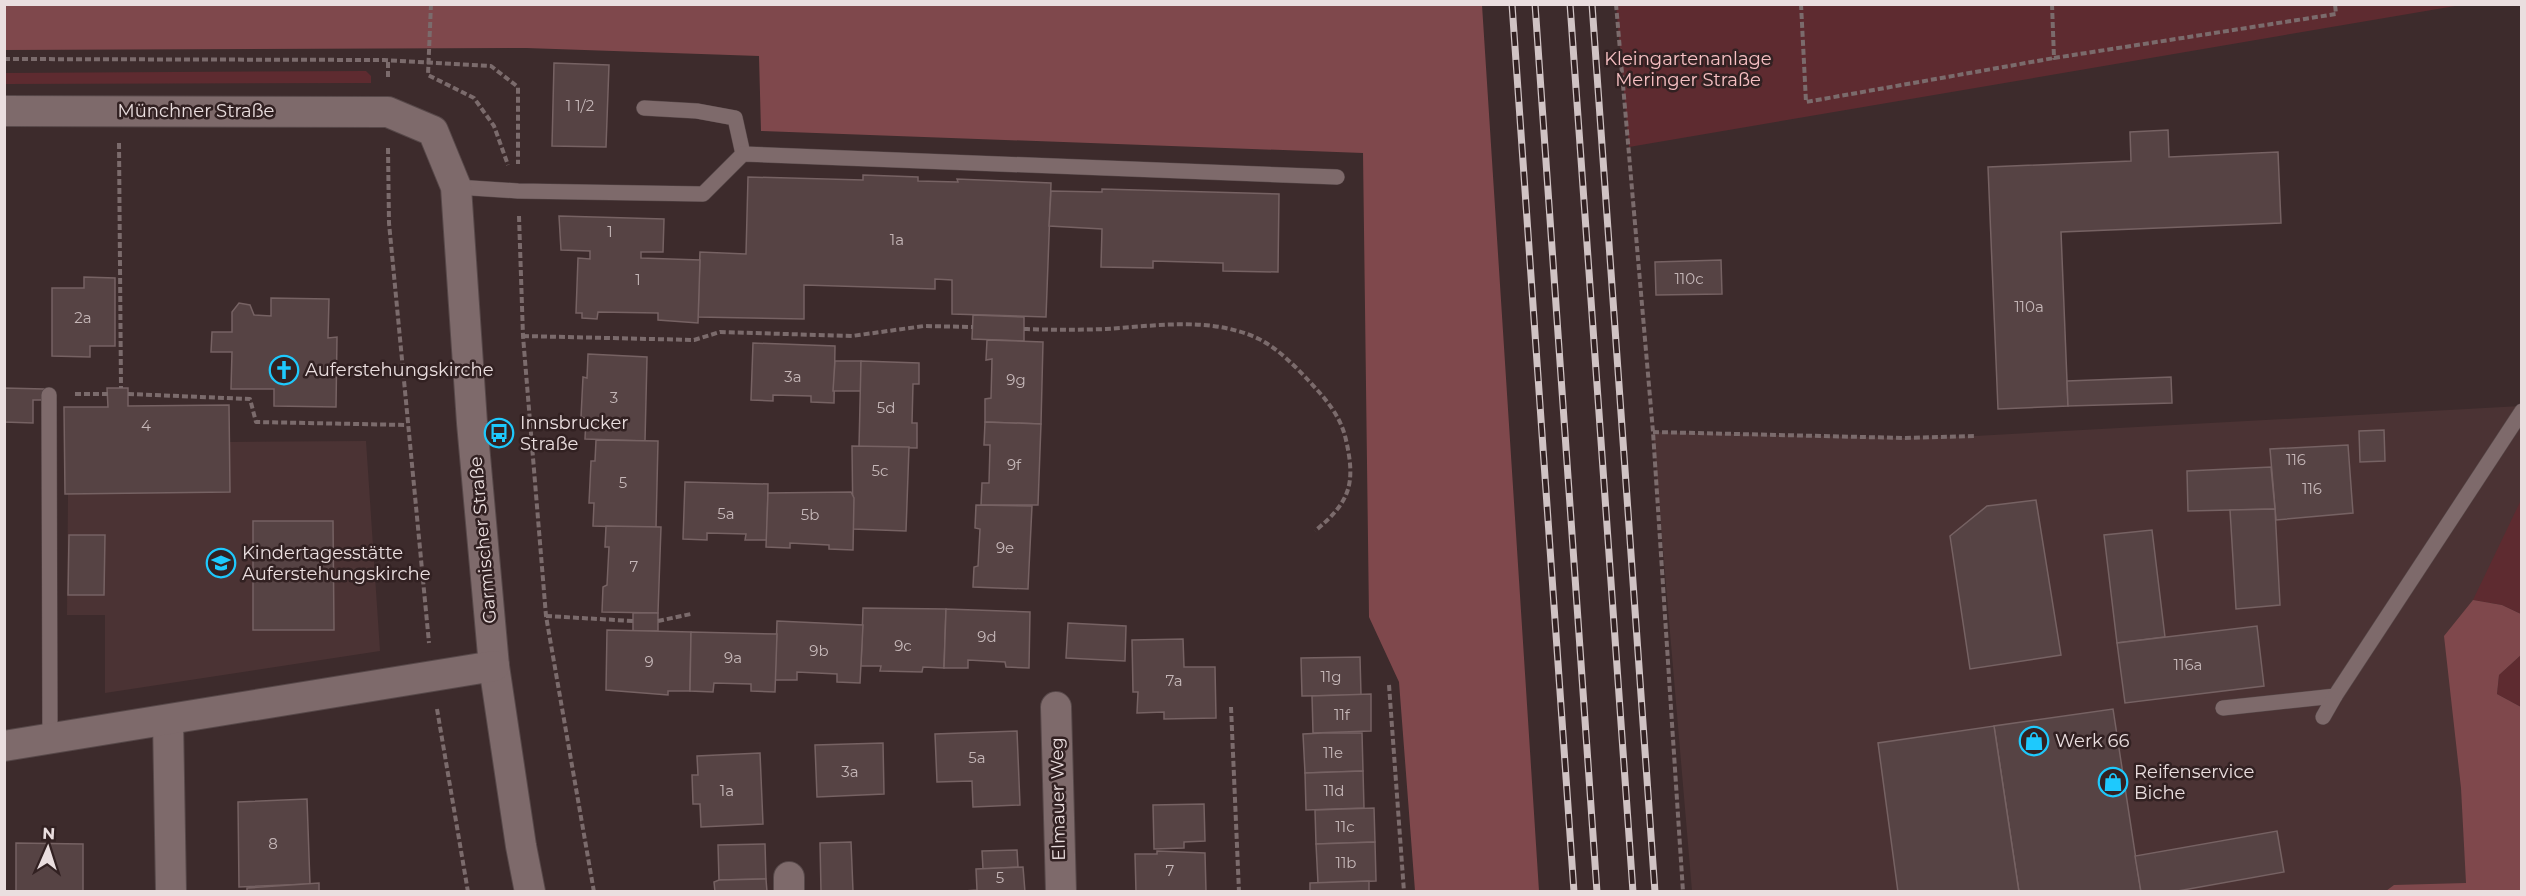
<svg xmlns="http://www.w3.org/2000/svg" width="2526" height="896" font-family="Montserrat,sans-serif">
  <rect width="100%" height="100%" fill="#3d2b2c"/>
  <g fill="#4b3334">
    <polygon points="2521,406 2521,539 2463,660 2475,891 1692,891 1653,432 1905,438 1975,436"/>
    <polygon points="366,441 380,651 105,693 105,615 67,615 68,494 229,442"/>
  </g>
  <g fill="#5e2b30">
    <polygon points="1616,5 1616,4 2461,5 1629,147"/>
    <polygon points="366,71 371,76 371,83 4,84 5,73"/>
    <polygon points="2521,500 2521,614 2502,605 2473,600"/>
    <polygon points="2521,655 2521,707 2497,694 2499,675"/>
  </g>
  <g fill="#7f484c">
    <polygon points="4,5 1482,5 1539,891 1415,891 1399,682 1369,617 1363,153 761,131 759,56 526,48 5,50"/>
    <polygon points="2473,600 2502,605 2521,614 2521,655 2499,675 2497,694 2521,707 2521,891 2386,891 2394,885 2466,883 2461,788 2444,636"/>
  </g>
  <g fill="#564344" stroke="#766263" stroke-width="1.5">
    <polygon points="554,63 609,65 606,147 552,146"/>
    <polygon points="2168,130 2169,157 2278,152 2281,223 2061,232 2068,406 1998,409 1988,167 2131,161 2130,132"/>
    <polygon points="863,175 918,177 918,181 958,182 957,179 1051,183 1046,317 952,314 952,280 935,279 935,289 804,285 804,319 698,317 700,252 746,254 748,177 863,180"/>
    <polygon points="1102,189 1279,194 1278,272 1223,271 1223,263 1153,261 1153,268 1101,267 1102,229 1049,226 1051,191 1102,192"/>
    <polygon points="559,216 664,219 663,252 641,252 641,258 700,260 698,323 658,320 658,313 598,312 597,319 582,318 582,313 576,313 578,258 590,259 590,251 561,250"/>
    <polygon points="1721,260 1722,294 1656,295 1655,262"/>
    <polygon points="84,277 115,278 115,346 90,346 90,357 52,356 52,288 84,288"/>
    <polygon points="271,298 329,299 328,338 337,337 336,407 274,406 274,389 231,389 232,352 211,352 212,332 232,332 232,312 239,303 250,305 254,315 271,316"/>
    <polygon points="973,315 1024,317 1024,341 972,339"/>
    <polygon points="987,340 1043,342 1041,424 985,422 985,399 991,398 992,359 986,360"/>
    <polygon points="753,343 835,346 834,403 811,402 811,396 773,395 773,401 751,400"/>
    <polygon points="588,354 647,357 645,441 585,439 586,418 581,417 583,377 587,378"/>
    <polygon points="835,361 861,361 861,391 833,391"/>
    <polygon points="861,361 919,363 919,384 913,384 912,423 917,423 917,448 859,447"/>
    <polygon points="2171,377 2172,403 2068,406 2067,381"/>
    <polygon points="4,388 44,389 44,400 33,400 33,423 4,422"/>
    <polygon points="107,388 128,388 128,406 229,405 230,492 65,494 64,407 108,407"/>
    <polygon points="985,422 1041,424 1038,505 981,505 982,483 989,483 990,445 984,445"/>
    <polygon points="2384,430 2385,461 2360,462 2359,431"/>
    <polygon points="596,440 658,441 656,528 593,526 594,503 589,503 591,461 595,461"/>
    <polygon points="2348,445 2353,513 2276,520 2270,449"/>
    <polygon points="852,446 909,447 906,531 853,529"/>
    <polygon points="2271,467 2275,509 2188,511 2187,471"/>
    <polygon points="685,482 768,484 767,540 745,540 746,534 707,533 707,540 683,539"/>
    <polygon points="851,492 854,498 853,550 829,549 829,545 790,543 790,548 766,547 768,493"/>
    <polygon points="2036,500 2061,655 1970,669 1950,536 1987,506"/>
    <polygon points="976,505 1032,506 1028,589 973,587 974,567 978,566 980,529 975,528"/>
    <polygon points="2275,509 2280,605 2236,609 2230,510"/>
    <polygon points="253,521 333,521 334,630 253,630"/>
    <polygon points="606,526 661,527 658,613 602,612 603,587 607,585 609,547 605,547"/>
    <polygon points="2152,530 2165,637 2117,643 2104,535"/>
    <polygon points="69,535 105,535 104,595 68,595"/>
    <polygon points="863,608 946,609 944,668 923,667 922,672 880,671 881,666 861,666"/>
    <polygon points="946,609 1030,612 1029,668 1006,667 1005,662 968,660 968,668 944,668"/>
    <rect x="633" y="613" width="25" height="18"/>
    <polygon points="777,621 863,625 860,683 837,682 837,674 797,672 797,680 775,680"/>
    <polygon points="1068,623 1126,626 1125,661 1066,658"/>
    <polygon points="2257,626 2264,686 2125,703 2117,643"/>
    <polygon points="607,630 691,632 690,691 668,691 668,695 606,690"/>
    <polygon points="691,632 777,634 775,692 751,691 751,684 714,683 713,692 690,691"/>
    <polygon points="1183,639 1184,667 1215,667 1216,718 1164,719 1164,712 1137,713 1138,692 1133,692 1132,640"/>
    <polygon points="1360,657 1361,695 1302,696 1301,658"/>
    <polygon points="1371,694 1371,731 1313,733 1312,696"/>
    <polygon points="2113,709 2141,892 2019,892 1994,726"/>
    <polygon points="1994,726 2019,892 1898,892 1878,743"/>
    <polygon points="1017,731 1020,805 973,807 972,781 937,782 935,734"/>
    <polygon points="1323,733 1362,733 1363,771 1305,773 1303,734"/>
    <polygon points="883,743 884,794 817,797 815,745"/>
    <polygon points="760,753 763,824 701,827 700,804 693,804 692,775 698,775 697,756"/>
    <polygon points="1363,771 1364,808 1306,810 1305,773"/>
    <polygon points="307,799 310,884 239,887 238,802"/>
    <polygon points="1204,804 1205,841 1184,842 1184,848 1154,849 1153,805"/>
    <polygon points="1374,808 1375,842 1316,844 1315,810"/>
    <polygon points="2277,831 2284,872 2172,892 2141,892 2135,856"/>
    <polygon points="851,842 853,891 821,892 820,843"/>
    <polygon points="1375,842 1376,881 1318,883 1316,844"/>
    <polygon points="16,843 83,844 83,892 16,892"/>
    <polygon points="765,844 766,879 719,880 718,845"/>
    <polygon points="1017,850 1018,867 983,869 982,851"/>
    <polygon points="1157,851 1205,853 1206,892 1136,892 1135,854 1157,854"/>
    <polygon points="1023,867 1025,892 951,892 977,890 976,869"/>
    <polygon points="766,879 767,892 715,892 714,882 719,880"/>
    <polygon points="1369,881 1369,892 1310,892 1310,883"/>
    <polygon points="319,883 319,892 247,892 247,888"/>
  </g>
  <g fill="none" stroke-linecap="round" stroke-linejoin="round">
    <g stroke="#574849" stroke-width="16">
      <g id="lane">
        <polyline points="644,108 697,111 735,118 743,154"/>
        <polyline points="456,187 518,191 703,194 743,154 1337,177"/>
        <polyline points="49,395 50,738"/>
        <polyline points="2223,708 2335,696 2522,411"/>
        <polyline points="2323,717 2335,696"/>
      </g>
    </g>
    <g stroke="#574849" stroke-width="32">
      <g id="street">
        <polyline points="4,111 388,112 433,131 456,187 472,423 494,666 521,846 530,892"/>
        <polyline points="1056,707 1061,892"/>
        <polyline points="168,720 171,892"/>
        <polyline points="4,746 494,666"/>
        <polyline points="789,877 789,892"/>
      </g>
    </g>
    <g stroke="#7b6b6c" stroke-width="4" stroke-dasharray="6 3" stroke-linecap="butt">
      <polyline points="431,4 428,75 474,98 494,126 508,165"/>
      <polyline points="1616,4 1653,432 1683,892"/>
      <polyline points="1801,4 1806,102 2054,58"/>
      <polyline points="2052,4 2054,58 2336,14 2335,4"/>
      <polyline points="4,59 384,60 491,66 518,87 518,164"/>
      <polyline points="388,77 388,60"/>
      <polyline points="119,143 121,388"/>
      <polyline points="388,148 389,223 429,643"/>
      <polyline points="519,216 523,336 546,616 594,892"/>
      <path d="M1024,329C1051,330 1078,330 1106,329C1156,326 1211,316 1259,339C1277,348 1294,365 1308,380C1325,398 1341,416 1346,440C1356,484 1350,502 1315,531"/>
      <polyline points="523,336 694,340 720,332 852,336 924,326 973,327"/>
      <polyline points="75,394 108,394"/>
      <polyline points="128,394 250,399 256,422 407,425"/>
      <polyline points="1653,432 1905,438 1975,436"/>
      <polyline points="546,616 633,621"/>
      <polyline points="658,621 691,614"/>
      <polyline points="1389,685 1404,892"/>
      <polyline points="1231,707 1239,892"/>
      <polyline points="437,709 468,892"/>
    </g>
    <use href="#lane" stroke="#7e6a6b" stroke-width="15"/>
    <use href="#street" stroke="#7e6a6b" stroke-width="30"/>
    <g stroke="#d0c3c4" stroke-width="7">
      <g id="rail">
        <polyline points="1512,4 1574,892"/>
        <polyline points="1535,4 1597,892"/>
        <polyline points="1570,4 1633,892"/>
        <polyline points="1592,4 1655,892"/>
      </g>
    </g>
    <use href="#rail" stroke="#322122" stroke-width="4.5" stroke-dasharray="14" stroke-linecap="butt"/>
  </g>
  <defs>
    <g id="church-ring" transform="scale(1.5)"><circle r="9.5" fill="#322122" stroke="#1ec9fd" stroke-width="1.5"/><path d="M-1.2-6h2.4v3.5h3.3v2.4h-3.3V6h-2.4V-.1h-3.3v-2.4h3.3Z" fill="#1ec9fd"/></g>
    <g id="bus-ring" transform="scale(1.5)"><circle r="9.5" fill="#322122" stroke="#1ec9fd" stroke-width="1.5"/><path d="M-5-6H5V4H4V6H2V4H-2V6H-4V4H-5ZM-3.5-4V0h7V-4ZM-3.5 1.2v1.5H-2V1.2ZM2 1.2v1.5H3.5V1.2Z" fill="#1ec9fd"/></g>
    <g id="school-ring" transform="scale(1.5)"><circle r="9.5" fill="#322122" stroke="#1ec9fd" stroke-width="1.5"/><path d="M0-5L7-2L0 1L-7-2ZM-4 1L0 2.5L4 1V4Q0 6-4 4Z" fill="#1ec9fd"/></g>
    <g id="shop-ring" transform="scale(1.5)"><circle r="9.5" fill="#322122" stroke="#1ec9fd" stroke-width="1.5"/><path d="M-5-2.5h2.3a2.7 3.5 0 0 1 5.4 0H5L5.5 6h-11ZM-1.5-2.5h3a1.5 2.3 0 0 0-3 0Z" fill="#1ec9fd"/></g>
  </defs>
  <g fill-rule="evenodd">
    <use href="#church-ring" x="284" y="370"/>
    <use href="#bus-ring" x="499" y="433"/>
    <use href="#school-ring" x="221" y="563"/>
    <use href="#shop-ring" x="2034" y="741"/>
    <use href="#shop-ring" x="2113" y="782"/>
  </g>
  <g text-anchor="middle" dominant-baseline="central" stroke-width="5" stroke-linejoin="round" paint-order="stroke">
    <g font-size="15" fill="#c5b7b8">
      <text x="580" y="105">1 1/2</text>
      <text x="610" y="231">1</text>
      <text x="897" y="239">1a</text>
      <text x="1689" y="278">110c</text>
      <text x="638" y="279">1</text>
      <text x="2029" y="306">110a</text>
      <text x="83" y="317">2a</text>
      <text x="793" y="376">3a</text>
      <text x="1016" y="379">9g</text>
      <text x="614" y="397">3</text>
      <text x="886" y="407">5d</text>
      <text x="146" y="425">4</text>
      <text x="2296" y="459">116</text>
      <text x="1014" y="464">9f</text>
      <text x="880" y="470">5c</text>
      <text x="623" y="482">5</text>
      <text x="2312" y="488">116</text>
      <text x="726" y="513">5a</text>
      <text x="810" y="514">5b</text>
      <text x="1005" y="547">9e</text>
      <text x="634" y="566">7</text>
      <text x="987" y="636">9d</text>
      <text x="903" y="645">9c</text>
      <text x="819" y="650">9b</text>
      <text x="733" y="657">9a</text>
      <text x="649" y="661">9</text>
      <text x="2188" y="664">116a</text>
      <text x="1331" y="676">11g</text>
      <text x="1174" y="680">7a</text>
      <text x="1342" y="714">11f</text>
      <text x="1333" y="752">11e</text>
      <text x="977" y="757">5a</text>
      <text x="850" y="771">3a</text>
      <text x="727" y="790">1a</text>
      <text x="1334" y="790">11d</text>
      <text x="1345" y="826">11c</text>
      <text x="273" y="843">8</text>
      <text x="1346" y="862">11b</text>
      <text x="1170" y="870">7</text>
      <text x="1000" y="877">5</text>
    </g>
    <g font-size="18" fill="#f7c0c3" stroke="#322122">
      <text x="1688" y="59">Kleingartenanlage<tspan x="1688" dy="21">Meringer Straße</tspan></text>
    </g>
    <g font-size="18" fill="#eadedf" stroke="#322122">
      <text x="196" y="111">Münchner Straße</text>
      <text transform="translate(483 540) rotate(-95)">Garmischer Straße</text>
      <text transform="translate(1058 799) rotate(-91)">Elmauer Weg</text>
    </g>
    <g font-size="18" fill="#eadedf" stroke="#322122" text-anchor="start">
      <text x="305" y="370">Auferstehungskirche</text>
      <text x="520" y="423">Innsbrucker<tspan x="520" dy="21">Straße</tspan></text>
      <text x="242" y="553">Kindertagesstätte<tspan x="242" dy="21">Auferstehungskirche</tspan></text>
      <text x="2055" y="741">Werk 66</text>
      <text x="2134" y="772">Reifenservice<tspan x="2134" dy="21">Biche</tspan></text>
    </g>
  </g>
  <rect width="2526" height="896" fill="none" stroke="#eadedf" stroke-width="12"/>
  <g transform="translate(48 848) rotate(3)" stroke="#322122" stroke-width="4.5" paint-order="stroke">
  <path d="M0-4.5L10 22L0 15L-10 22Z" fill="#eadedf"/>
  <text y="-9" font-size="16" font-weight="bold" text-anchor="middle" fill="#eadedf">N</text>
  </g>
</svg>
